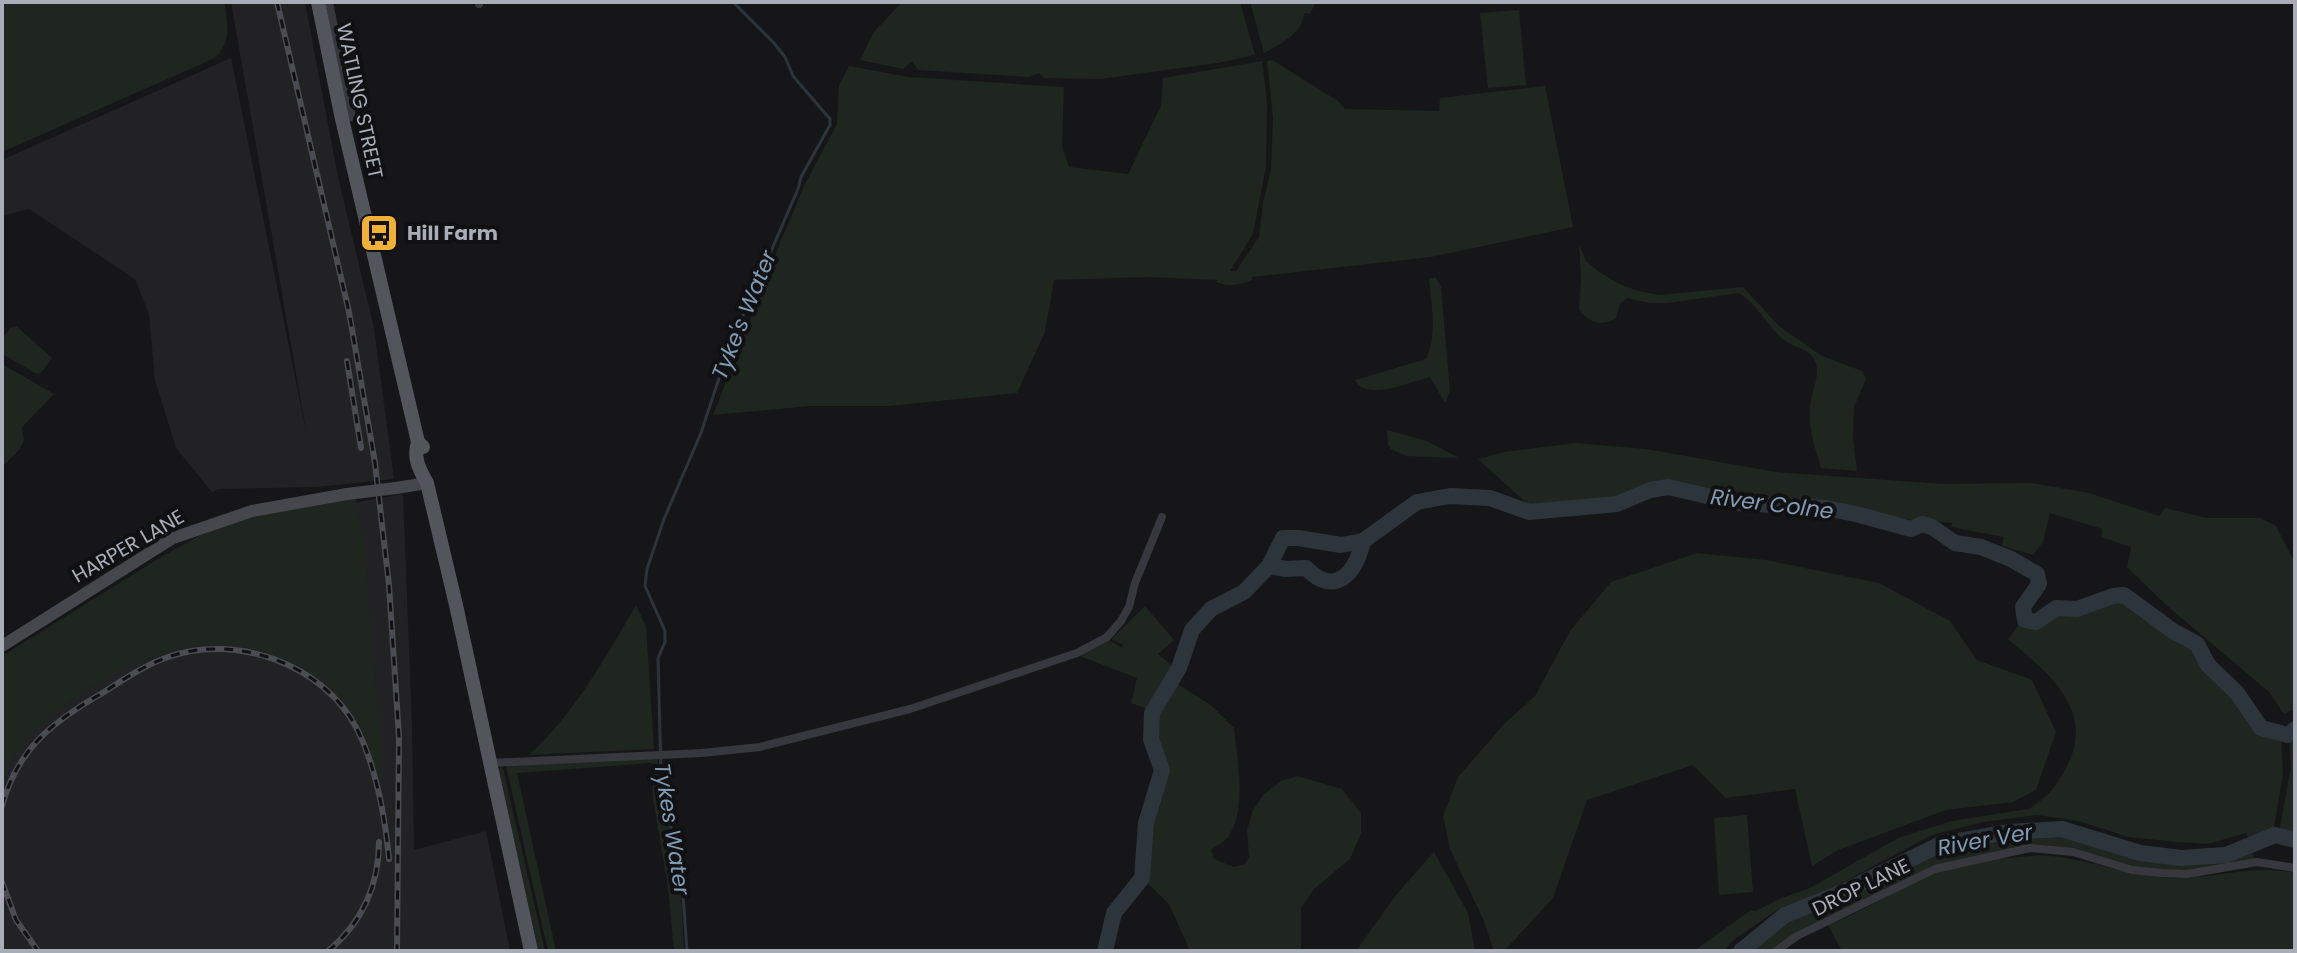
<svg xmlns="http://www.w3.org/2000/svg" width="2297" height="953" font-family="Poppins,sans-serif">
  <rect width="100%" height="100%" fill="#161618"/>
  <g fill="#222225">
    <polygon points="231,2 305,2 338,177 374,328 394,479 316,487 219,489 212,492 176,448 155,380 149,314 135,279 29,209 2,216 2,160 231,58 307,436"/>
    <polygon points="403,494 412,725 414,850 486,831 510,951 2,951 2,667 325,508"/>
  </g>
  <g fill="#1e261f">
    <path d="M2,2H224C228,24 232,41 215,58L2,152Z"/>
    <polygon points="902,2 1240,2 1255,55 1218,63 1100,79 1044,78 1039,73 1029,77 918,70 912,61 903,69 860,60 873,33"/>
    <path d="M1250,2H1316L1310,14L1304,13C1303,33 1281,44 1264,53Z"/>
    <polygon points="1519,10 1526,85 1488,88 1480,13"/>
    <path d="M1272,60L1338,101L1345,109L1439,111L1440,98L1545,86L1573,227L1431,257L1252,277V280C1242,285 1226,287 1216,282L1217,280L1149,277L1054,280L1045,332L1017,393L889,406H811L713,415L782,238L805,184L837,124L839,86L849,66L908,77L1064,87L1062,146L1069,167L1128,174L1161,106L1163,78L1262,61L1267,100L1266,167L1253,234L1230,271H1236L1259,237L1263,203L1271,169L1273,118L1267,61Z"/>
    <path d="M1579,244L1586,261L1598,271L1617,283L1638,291L1659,295L1743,287L1779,326L1822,356L1862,371L1866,379L1854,407L1853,437L1857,471L1821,468C1815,448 1808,428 1810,407C1811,393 1820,377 1816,364C1812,349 1798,349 1787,342C1768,329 1759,305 1739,293L1668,303H1650L1627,298L1620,304L1616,318C1602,327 1590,323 1579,310L1581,280Z"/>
    <path d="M1429,278H1436L1441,287L1450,391L1445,403L1430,377C1410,382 1366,402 1355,380L1426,359C1438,335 1431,304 1429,278Z"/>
    <polygon points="16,326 52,358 41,373 37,374 2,354 2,339 10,328"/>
    <polygon points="2,364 54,394 22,427 24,441 19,450 2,467"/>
    <polygon points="1387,430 1427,441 1459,458 1406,456 1391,449 1388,445"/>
    <polygon points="1575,443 1646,449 1776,472 1944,484 2032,483 2089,493 2159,516 2165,508 2207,518 2260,518 2276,526 2295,563 2295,709 2284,714 2269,692 2165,604 2127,567 2131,547 2101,537 2102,529 2050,513 2043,542 2033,555 2002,546 2004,537 1951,527 1952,523 1879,517 1839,508 1738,499 1678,485 1664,485 1618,501 1533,509 1478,459 1504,452"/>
    <path d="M356,499L365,552L383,779H377C371,758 366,736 354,717C325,673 266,643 214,644C180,644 145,660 115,674C79,691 40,719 17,753C10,762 6,775 2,786V656L161,557L201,535L245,519L289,508Z"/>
    <polygon points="1697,553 1766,560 1879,583 1950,621 1977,660 2032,680 2056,732 2036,790 2013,802 1946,810 1838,850 1812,866 1795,789 1726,798 1693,765 1587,800 1553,898 1505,950 1494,951 1483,919 1450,849 1443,816 1458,777 1505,723 1535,696 1570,631 1611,582"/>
    <path d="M2124,600L2194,646L2206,667L2240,702L2260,731L2281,735L2283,774L2273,833L2251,841L2246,833L2208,844L2177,842L2128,837L2079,821L2037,815L1983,822L1932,835L1821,894L1782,907L1735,939L1723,951H1694L1751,910L1756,911L1782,898L1810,888L1898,838L1952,821L2028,809C2046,800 2057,785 2066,768C2097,710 2048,673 2008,639L2021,622L2038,625C2060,611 2058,617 2080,612C2095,609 2108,601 2124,600Z"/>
    <path d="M636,605L646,626L654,749L529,755C574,714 606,657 636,605Z"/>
    <polygon points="1145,606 1174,640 1158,654 1176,669 1150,710 1131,703 1137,678 1080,656 1107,639 1122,648 1123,645 1112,639"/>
    <path d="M1173,681L1212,706L1234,728C1237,759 1247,805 1230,834C1227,840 1218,845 1211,850L1214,859L1234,867L1245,864L1249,857L1247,830L1253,810L1264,794L1281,781L1297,776L1342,789L1361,813V833L1350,859L1314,889L1301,908V951H1190L1169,904L1145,881L1148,847L1165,772L1154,742V714Z"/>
    <polygon points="2295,732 2295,836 2279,833 2291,766 2289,736"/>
    <polygon points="657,757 681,893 684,951 674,951 668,887 653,799 652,763 517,773 556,951 548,951 506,766"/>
    <polygon points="502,764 545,951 538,951 499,770"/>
    <polygon points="1747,815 1753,892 1719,895 1714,818"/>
    <path d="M2062,831C2126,851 2184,873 2250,847L2255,860L2187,872L2132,868L2057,849L1952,861L1795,934L1772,951H1746L1758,939L1785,920L1941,846L2008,834Z"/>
    <polygon points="1434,852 1468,913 1475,951 1353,951 1358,948 1396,895"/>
    <path d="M2041,855C2087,858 2130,877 2177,878C2217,878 2255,864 2295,873V951H1842L1828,925C1866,911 1899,888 1936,872C1967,858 2008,859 2041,855Z"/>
  </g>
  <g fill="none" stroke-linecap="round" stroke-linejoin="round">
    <polyline stroke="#2c353c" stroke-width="3" points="687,951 683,894 661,772 658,658 665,642 665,631 645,586 647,569 664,519 701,433 729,348 798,189 801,177 830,125 830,119 793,76 785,57 773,42 733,2"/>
    <g stroke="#2c353c" stroke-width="16">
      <path d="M1269,566L1286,569L1306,568C1335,598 1356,573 1363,541"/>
      <polyline points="1105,951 1114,913 1142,878 1146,823 1162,770 1151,739 1152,713 1179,668 1192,630 1211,609 1244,592 1269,566 1283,538 1298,538 1341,545 1363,541 1417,502 1450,496 1490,498 1529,512 1617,504 1650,490 1668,487 1738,503 1825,508 1856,514 1911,529 1922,524 1932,527 1955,543 1981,547 2011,559 2037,574 2039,584 2023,607 2025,620 2036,622 2056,608 2077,609 2113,596 2124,595 2173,631 2197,644 2208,665 2237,693 2261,728 2288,735 2295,729"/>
      <polyline points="1741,951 1785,915 1845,891 1941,844 2008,832 2062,829 2140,853 2181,858 2226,855 2275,835 2295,840"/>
    </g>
    <g stroke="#37383d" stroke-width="8">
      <polyline points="329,2 352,117 342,119"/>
      <polyline points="479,2 479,4"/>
      <polyline points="491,763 702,753 760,747 910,709 1077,653 1107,637 1121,621 1129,607 1135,583 1162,517"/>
      <polyline points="1776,951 1797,936 1935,869 2030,848 2073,852 2132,870 2162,873 2187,874 2257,862 2295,868"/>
    </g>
    <g stroke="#45474d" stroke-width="12">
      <polyline points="396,488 427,483"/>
      <polyline points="2,646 173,538 252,511 347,494"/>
    </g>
    <g stroke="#53555c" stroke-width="14">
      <polyline points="318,2 342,119 418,442 423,447"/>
      <path d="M418,442C413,458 419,469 427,483L456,605L531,951"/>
    </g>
    <g stroke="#4a4c52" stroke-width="6">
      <g id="rail">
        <polyline points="277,2 349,312 375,463 389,585 399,737 397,951"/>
        <polyline points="347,361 361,448"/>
        <path d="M2,806C18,747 54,721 104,692C124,679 145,665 168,657C235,633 324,664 357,729C376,767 385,817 389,859"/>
        <polyline points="2,882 16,920 38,951"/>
        <path d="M328,951C362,923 379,885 379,842"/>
      </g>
    </g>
    <use href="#rail" stroke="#111113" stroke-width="3" stroke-dasharray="9" stroke-linecap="butt"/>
    <polyline stroke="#45474d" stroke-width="12" points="347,494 396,488"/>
  </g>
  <defs>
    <g id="bus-square" transform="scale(2)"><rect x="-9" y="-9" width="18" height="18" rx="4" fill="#f2b134" stroke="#111113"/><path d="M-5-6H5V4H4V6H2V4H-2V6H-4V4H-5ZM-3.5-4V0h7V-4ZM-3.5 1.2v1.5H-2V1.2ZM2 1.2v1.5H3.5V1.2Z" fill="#111"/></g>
  </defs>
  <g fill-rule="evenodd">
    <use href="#bus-square" x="379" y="233"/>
  </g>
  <g text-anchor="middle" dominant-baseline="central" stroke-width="8" stroke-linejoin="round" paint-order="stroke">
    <g font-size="20" fill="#a8adb8" stroke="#111113">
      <text transform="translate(360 101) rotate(78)">WATLING STREET</text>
      <text transform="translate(128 546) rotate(-30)">HARPER LANE</text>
      <text transform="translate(1861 887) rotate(-26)">DROP LANE</text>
    </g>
    <g font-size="20" font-weight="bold" fill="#a8adb8" stroke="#111113" text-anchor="start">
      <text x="407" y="233">Hill Farm</text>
    </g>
    <g font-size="22" font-style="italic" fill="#7f9bb3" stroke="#111113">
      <text transform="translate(744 315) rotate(-68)">Tyke's Water</text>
      <text transform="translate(1772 504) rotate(7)">River Colne</text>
      <text transform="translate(672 829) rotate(81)">Tykes Water</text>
      <text transform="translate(1985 840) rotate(-10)">River Ver</text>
    </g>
  </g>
  <rect width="2297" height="953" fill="none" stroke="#a8adb8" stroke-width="8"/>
</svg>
